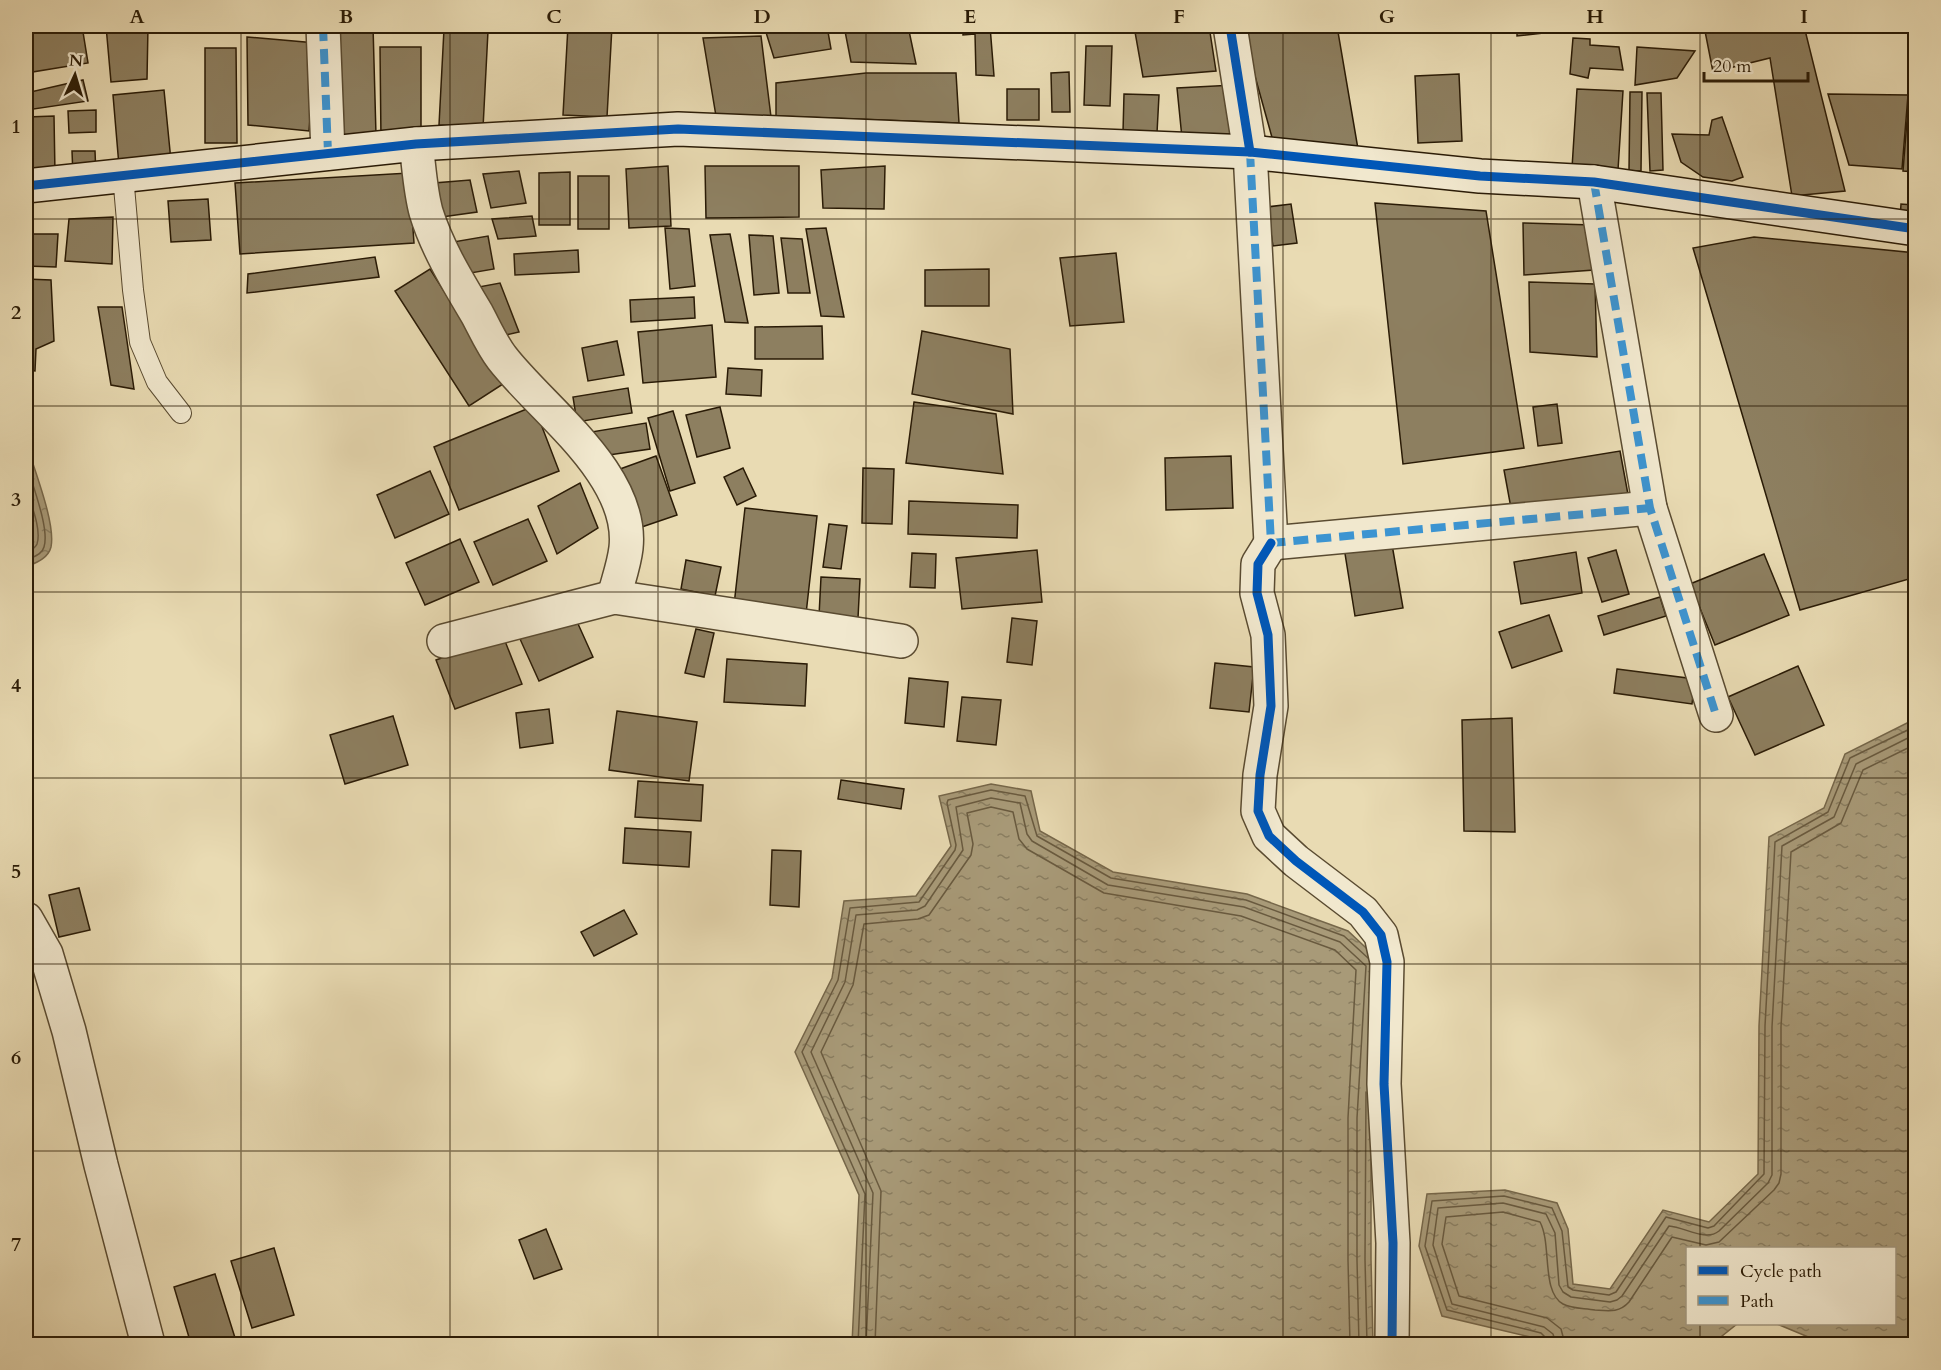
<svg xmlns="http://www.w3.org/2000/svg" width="1941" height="1370" font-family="Cardo,serif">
  <defs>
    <pattern id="water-ripples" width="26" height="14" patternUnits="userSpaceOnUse" patternTransform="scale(1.5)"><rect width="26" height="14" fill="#a89a78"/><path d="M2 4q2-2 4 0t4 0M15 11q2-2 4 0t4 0" fill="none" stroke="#897d60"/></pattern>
  </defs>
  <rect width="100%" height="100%" fill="#e9dbb3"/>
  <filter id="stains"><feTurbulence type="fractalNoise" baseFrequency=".00333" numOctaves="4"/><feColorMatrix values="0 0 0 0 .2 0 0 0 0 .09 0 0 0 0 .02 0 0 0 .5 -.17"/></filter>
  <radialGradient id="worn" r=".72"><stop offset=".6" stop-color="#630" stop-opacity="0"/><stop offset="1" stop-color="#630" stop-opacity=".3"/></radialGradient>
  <g fill="url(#water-ripples)" stroke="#76674a" stroke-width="1.5">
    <path d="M26,442C33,467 56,523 51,547C48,559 35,563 26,567Z"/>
    <polygon points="1915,719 1915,1344 1825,1344 1777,1324 1894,1324 1894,1248 1688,1248 1688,1324 1737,1324 1712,1344 1545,1344 1539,1339 1442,1316 1419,1246 1427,1194 1505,1190 1557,1203 1568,1229 1573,1284 1610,1289 1663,1210 1709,1222 1758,1174 1759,1026 1769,837 1824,808 1845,754"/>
    <polygon points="991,784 1031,791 1040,831 1113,872 1247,894 1348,931 1380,961 1371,1118 1371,1259 1373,1344 852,1344 859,1195 795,1052 832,978 844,901 916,896 951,846 939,796"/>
  </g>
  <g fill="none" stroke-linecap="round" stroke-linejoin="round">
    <g stroke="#695a3f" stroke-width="1.5">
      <path d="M26,462C31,482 50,528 44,547C42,555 32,557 26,561"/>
      <path d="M26,488C30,502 42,529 37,544C35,549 30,550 26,552"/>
      <polyline points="1366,1092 1365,1259 1367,1344"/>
      <polyline points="858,1344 865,1194 802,1052 838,980 850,908 919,902 955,850 956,845 947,803 948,800 991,790 1025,796 1037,836 1111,878 1246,900 1344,936 1368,958"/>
      <polyline points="866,1344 873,1193 811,1052 845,982 856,915 917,910 925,906 963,850 956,807 991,798 1020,803 1027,834 1032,841 1108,885 1244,907 1340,942 1366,966 1357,1118 1357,1260 1359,1344"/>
      <polyline points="875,1344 881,1191 821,1052 853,985 864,924 918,919 929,915 971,855 973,844 967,813 991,807 1013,812 1019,839 1027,849 1104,893 1241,916 1335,950 1356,970 1348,1118 1348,1260 1350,1344"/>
      <polyline points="1548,1344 1547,1339 1541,1333 1447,1310 1425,1246 1432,1201 1504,1196 1552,1208 1562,1231 1568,1287 1573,1290 1609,1295 1616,1292 1666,1217 1708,1228 1714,1226 1764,1174 1765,1026 1775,842 1828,812 1850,758 1916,726"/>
      <path d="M1556,1344L1553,1334L1544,1327L1452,1304L1433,1245L1438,1208L1503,1203L1546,1214L1555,1233L1559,1285L1563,1292L1571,1297L1610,1302L1617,1300L1622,1296L1669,1226C1685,1227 1705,1242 1719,1231L1768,1183L1772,1175V1027L1782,846L1834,817L1856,764L1916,734"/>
      <path d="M1565,1344L1561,1329L1547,1318L1459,1296L1442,1244L1446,1217L1503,1212L1540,1222C1552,1244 1541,1292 1563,1304C1572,1309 1585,1308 1595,1310C1609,1311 1619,1313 1629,1302L1672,1237L1706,1245L1719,1242L1774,1190L1779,1183L1781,1174V1027L1791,852L1841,823L1863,770L1916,744"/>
    </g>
  </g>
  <g fill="#8d7f60" stroke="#2a1b06" stroke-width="1.5">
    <polygon points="26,26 82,26 88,63 26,73"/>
    <polygon points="106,26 148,26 147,79 111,82"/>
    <polygon points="158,26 196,26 193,31 158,32"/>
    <polygon points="347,26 373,26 376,135 337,149 331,27"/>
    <polygon points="568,26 612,26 607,117 563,115"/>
    <polygon points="764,26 827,26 831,49 774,58"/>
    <polygon points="844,26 908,26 916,64 851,62"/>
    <polygon points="963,26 990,26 994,76 976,75 975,34 963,35"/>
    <polygon points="1193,26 1209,26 1216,71 1143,77 1135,32"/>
    <polygon points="1241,26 1337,26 1358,149 1273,141"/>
    <polygon points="1517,26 1606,26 1517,36"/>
    <polygon points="1704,26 1804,26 1845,191 1792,196 1770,58 1713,72"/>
    <polygon points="444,29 488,31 483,128 439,125"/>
    <polygon points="761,36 771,117 716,116 703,38"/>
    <polygon points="247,37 316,43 309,131 248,125"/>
    <polygon points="1573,38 1590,39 1590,45 1619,47 1623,70 1590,68 1588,78 1570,74"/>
    <polygon points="1086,46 1112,46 1110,106 1084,105"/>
    <polygon points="380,47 421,47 421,140 381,140"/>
    <polygon points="1637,47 1695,51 1677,78 1635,85"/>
    <polygon points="205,48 236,48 237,143 205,143"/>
    <polygon points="1069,72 1070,112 1052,112 1051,73"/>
    <polygon points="866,73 956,73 959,123 776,116 776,83"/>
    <polygon points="1459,74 1462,141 1418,143 1415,76"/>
    <polygon points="83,80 88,101 27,110 26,93"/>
    <polygon points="1234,85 1239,136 1182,138 1177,88"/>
    <rect x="1007" y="89" width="32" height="31"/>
    <polygon points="1577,89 1623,91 1618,170 1572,168"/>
    <polygon points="164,90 171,161 119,166 113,95"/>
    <polygon points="1630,92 1642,92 1641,171 1629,171"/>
    <polygon points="1647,93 1661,93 1663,170 1650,171"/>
    <polygon points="1124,94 1159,95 1157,133 1123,132"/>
    <polygon points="1828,94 1908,95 1902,169 1849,165"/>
    <polygon points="1909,95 1916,95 1916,172 1903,171"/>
    <polygon points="96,110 96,132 69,133 68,111"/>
    <polygon points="54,116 55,174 28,174 27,117"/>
    <polygon points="1722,117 1743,177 1732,181 1703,177 1681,162 1672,134 1709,135 1712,120"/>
    <polygon points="72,151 95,151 96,176 73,176"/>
    <polygon points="668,166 671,226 629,228 626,169"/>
    <polygon points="705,166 799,166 799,217 706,218"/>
    <polygon points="885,166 884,209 823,208 821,170"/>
    <polygon points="519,171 526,203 491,208 483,174"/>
    <polygon points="570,172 570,225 539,225 539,173"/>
    <polygon points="409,173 414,243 240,254 235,183"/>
    <rect x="578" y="176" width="31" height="53"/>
    <polygon points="470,180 477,212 442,217 434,183"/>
    <polygon points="1916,187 1916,220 1900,219 1901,204 1914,205"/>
    <polygon points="208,199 211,240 171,242 168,201"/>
    <polygon points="1375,203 1486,211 1524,448 1403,464"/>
    <polygon points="1291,204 1297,243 1273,246 1267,207"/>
    <polygon points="532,216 536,236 498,239 492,219"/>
    <polygon points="113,217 112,264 65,261 69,219"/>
    <polygon points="1523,223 1593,225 1594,270 1524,275"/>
    <polygon points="665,228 689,229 695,286 670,289"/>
    <polygon points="826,228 844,317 821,316 806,229"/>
    <polygon points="26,234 58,234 56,267 26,266"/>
    <polygon points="730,234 748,323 725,322 710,235"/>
    <polygon points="749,235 773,236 779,293 754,295"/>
    <polygon points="488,236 494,269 459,275 453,242"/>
    <polygon points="1754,237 1916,253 1916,577 1800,610 1693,248"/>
    <polygon points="781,238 802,239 810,293 788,293"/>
    <polygon points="578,250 579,272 515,275 514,254"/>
    <polygon points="1116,253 1124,322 1070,326 1060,258"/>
    <polygon points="375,257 379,277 247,293 248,274"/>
    <polygon points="430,269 503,384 469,406 395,291"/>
    <polygon points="989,269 989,306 925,306 925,270"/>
    <polygon points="26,279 51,280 54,341 36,349 35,371 26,370"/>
    <polygon points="1529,282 1595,284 1597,357 1530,352"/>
    <polygon points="500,283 519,332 493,338 468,289"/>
    <polygon points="694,297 695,318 631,322 630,300"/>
    <polygon points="98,307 122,307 134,389 111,385"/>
    <polygon points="712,325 716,377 643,383 638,332"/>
    <polygon points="822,326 823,359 755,359 755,327"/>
    <polygon points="922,331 1010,349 1013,414 912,394"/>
    <polygon points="617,341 624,375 588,381 582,348"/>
    <polygon points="728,368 762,370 761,396 726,394"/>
    <polygon points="628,388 632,413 577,422 573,397"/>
    <polygon points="914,402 996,414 1003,474 906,463"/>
    <polygon points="1557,404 1562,443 1538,446 1533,407"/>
    <polygon points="534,406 559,471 459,510 434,447"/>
    <polygon points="720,407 730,448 697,457 686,415"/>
    <polygon points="673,411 695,483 670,491 648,418"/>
    <polygon points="646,423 650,449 595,457 591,432"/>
    <polygon points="1620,451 1629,500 1513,519 1504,470"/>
    <polygon points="656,456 677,515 630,531 609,473"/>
    <polygon points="1231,456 1233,508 1166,510 1165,458"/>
    <polygon points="743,468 756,496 737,505 724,477"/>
    <polygon points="863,468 894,469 892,524 862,523"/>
    <polygon points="430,471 449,514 395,538 377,495"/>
    <polygon points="580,483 598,528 557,554 538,506"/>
    <polygon points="909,501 1018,505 1017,538 908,534"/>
    <polygon points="745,508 817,516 806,614 734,605"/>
    <polygon points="528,519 547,561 493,585 474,542"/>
    <polygon points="829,524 847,526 841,569 823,567"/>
    <polygon points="1390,533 1403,608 1355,616 1343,541"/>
    <polygon points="460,539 479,582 425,605 406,563"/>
    <polygon points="1037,550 1042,602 962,609 956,558"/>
    <polygon points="1616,550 1629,594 1602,602 1588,558"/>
    <polygon points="1576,552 1582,593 1521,604 1514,562"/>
    <polygon points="912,553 936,554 935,588 910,587"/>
    <polygon points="1764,554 1789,615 1715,645 1690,584"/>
    <polygon points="686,560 721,567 715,596 681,589"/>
    <polygon points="821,577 860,579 858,618 819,616"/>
    <polygon points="1660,597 1666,616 1604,635 1598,616"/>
    <polygon points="574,615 593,657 539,681 520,639"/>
    <polygon points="1549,615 1562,651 1512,668 1499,632"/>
    <polygon points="1012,618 1037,621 1032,665 1007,662"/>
    <polygon points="696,629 714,633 704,677 685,673"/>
    <polygon points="503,636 522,684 455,709 436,660"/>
    <polygon points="727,659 807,664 805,706 724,702"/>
    <polygon points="1215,663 1254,667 1249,712 1210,708"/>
    <polygon points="1798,666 1824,725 1755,755 1728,697"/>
    <polygon points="1617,669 1695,679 1692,704 1614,693"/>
    <polygon points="909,678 948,682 944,727 905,723"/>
    <polygon points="962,697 1001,700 996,745 957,741"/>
    <polygon points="549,709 553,743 520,748 516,713"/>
    <polygon points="617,711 697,722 689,781 609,770"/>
    <polygon points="393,716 408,765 345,784 330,735"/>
    <polygon points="1512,718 1515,832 1464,831 1462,720"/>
    <polygon points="841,780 904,789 901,809 838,799"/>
    <polygon points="638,781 703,785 701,821 635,817"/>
    <polygon points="625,828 691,832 689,867 623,863"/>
    <polygon points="772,850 801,851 799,907 770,905"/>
    <polygon points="79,888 90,930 59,937 49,895"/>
    <polygon points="624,910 637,934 594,956 581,932"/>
    <polygon points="546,1229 562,1269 534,1279 519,1240"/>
    <polygon points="274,1248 294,1315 252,1328 231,1261"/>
    <polygon points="215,1274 236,1341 224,1344 191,1344 174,1287"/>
  </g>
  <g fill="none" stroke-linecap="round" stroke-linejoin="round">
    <g stroke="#5a4b31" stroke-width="22">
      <polyline id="lane" points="123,175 133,290 140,342 157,382 181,413"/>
    </g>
    <g stroke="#5a4b31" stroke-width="36">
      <g id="street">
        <polyline points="323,26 328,153"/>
        <polyline points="1230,26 1250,152 1271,543 1650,508"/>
        <path d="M416,144C419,166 420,190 426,212C437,248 458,282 477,314C485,329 492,345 502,358C542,410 634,474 626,548C624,565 618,581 614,597"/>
        <polyline points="1594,182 1650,508 1716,715"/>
        <polyline points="1271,543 1258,564 1257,593 1268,635 1271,706 1260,775 1258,811 1269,836 1296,861 1363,912 1381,935 1387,962 1384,1084 1393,1243 1392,1344"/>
        <polyline points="444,641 614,597 901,641"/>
        <polyline points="26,919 46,954 69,1031 101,1165 148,1344"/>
      </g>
    </g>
    <g stroke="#2a1b06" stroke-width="36">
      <polyline id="secondary" points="26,186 416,144 678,129 1250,152 1480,176 1594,182 1916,229"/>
    </g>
    <use href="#lane" stroke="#f1e8ce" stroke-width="20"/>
    <use href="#street" stroke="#f1e8ce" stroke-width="33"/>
    <use href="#secondary" stroke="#f1e8ce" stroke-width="33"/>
    <g stroke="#3c94d1" stroke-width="8" stroke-dasharray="15 8" stroke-linecap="butt">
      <polyline points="323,26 328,153"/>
      <polyline points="1250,152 1271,543 1650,508"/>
      <polyline points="1594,182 1650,508 1716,715"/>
    </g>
    <g stroke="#f1e8ce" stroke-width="13">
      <g id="cycleway">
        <polyline points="1230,26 1250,152"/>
        <polyline points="26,186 416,144 678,129 1250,152 1480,176 1594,182 1916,229"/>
        <polyline points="1271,543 1258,564 1257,593 1268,635 1271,706 1260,775 1258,811 1269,836 1296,861 1363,912 1381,935 1387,962 1384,1084 1393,1243 1392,1344"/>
      </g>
    </g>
    <use href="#cycleway" stroke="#0057b8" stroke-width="9"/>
  </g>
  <path fill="none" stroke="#2a1b06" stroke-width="1.5" stroke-opacity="0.55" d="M241,26V1344M450,26V1344M658,26V1344M866,26V1344M1075,26V1344M1283,26V1344M1491,26V1344M1700,26V1248M26,219H1916M26,406H1916M26,592H1916M26,778H1916M26,964H1916M26,1151H1916M1700,1324V1344"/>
  <rect width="1941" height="1370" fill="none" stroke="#e9dbb3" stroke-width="66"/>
  <rect x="1686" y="1247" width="210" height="78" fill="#f1e8ce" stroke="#a1967e" stroke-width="1.5"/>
  <rect x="1698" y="1266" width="30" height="9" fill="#0057b8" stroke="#a1967e" stroke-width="1.5"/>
  <text x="1740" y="1277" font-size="18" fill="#2a1b06">Cycle path</text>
  <rect x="1698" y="1296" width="30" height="9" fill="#3c94d1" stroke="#a1967e" stroke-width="1.5"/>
  <text x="1740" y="1307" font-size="18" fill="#2a1b06">Path</text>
  <g transform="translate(75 75) rotate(4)" stroke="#f1e8ce" stroke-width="4.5" paint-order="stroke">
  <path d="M0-4.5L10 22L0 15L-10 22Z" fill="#2a1b06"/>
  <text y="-9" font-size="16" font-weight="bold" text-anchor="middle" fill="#2a1b06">N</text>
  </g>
  <path d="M1704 72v9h104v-9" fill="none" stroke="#2a1b06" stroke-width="3"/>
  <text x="1713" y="72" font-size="18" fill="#2a1b06" stroke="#f1e8ce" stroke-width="4.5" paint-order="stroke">20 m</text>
  <rect x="33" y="33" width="1875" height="1304" fill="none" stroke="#2a1b06" stroke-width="2"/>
  <g font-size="20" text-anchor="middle" font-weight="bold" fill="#2a1b06">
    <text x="137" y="23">A</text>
    <text x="346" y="23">B</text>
    <text x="554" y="23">C</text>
    <text x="762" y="23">D</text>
    <text x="970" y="23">E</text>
    <text x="1179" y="23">F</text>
    <text x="1387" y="23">G</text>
    <text x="1595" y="23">H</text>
    <text x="1804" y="23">I</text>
    <text x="16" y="133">1</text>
    <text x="16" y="319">2</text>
    <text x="16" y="506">3</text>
    <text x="16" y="692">4</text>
    <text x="16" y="878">5</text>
    <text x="16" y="1064">6</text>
    <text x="16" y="1251">7</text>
  </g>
  <rect width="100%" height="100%" filter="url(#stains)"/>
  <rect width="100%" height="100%" fill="url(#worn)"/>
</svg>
